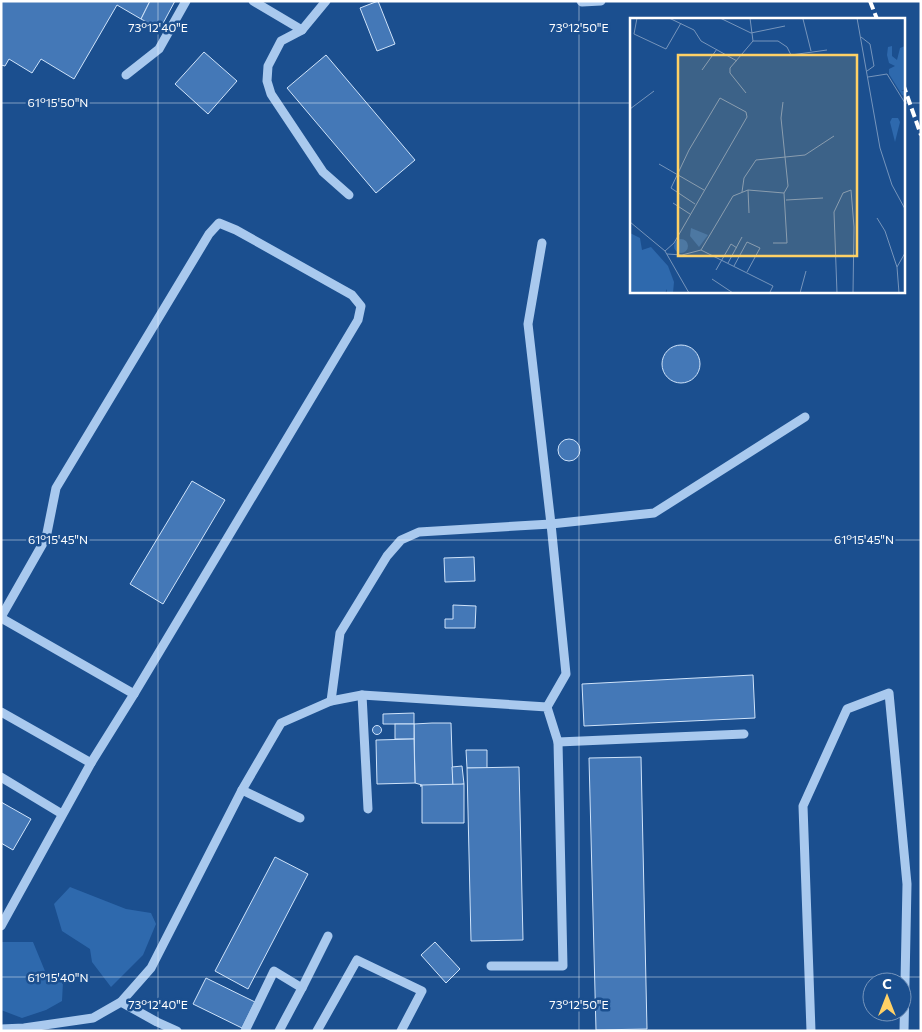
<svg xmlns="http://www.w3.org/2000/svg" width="922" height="1032" font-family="Commissioner,sans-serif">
  <rect width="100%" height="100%" fill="#1b4f8f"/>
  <g fill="#2e69ad">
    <polygon points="70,887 126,909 151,913 156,924 143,955 111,987 92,962 90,949 62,931 54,904"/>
    <polygon points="1,942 33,942 47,976 63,982 62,1001 46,1010 22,1018 1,1010"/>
  </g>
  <g fill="#4478b7" stroke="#cfe3fa">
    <polygon points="1,1 150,1 141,19 117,5 74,79 41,59 32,73 9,59 5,66 1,65"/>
    <polygon points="150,1 175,1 160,29 141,19"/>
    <polygon points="378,1 395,44 377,51 360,8"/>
    <polygon points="204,52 237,81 208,114 175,84"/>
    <polygon points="326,55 415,160 376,193 287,88"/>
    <circle cx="681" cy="364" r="19"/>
    <circle cx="569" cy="450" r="11"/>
    <polygon points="192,481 225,500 163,604 130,584"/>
    <polygon points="474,557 475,581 445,582 444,558"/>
    <polygon points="453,605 476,606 475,628 445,628 445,619 453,619"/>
    <polygon points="753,675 755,718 584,726 582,684"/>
    <polygon points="414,713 414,724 383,724 383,714"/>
    <polygon points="432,723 451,723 453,786 420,786 422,785 415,783 414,724"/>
    <rect x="395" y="724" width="19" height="15"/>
    <circle cx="377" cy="730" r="4.5"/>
    <polygon points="414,739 415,783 377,784 376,740"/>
    <polygon points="466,750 487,750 487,768 467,768"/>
    <polygon points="641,757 647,1029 596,1030 589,758"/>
    <polygon points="462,766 464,784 453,786 452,767"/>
    <polygon points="519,767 523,940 471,941 467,768"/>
    <polygon points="464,784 464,823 422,823 422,785"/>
    <polygon points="1,802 31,819 13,850 1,843"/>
    <polygon points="275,857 308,874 248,989 215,971"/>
    <polygon points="435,942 460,969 446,983 421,955"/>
    <polygon points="206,978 255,1002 242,1028 193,1004"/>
  </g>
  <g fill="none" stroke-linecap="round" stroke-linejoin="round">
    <g stroke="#a9c9ee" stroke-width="9">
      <polyline points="253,1 302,30"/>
      <polyline points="326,1 302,30 281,41 268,66 267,81 271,94 323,172 349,195"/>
      <polyline points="581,1 582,2 601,1"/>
      <polyline points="126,75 159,49 186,1"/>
      <polyline points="542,243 528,324 551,524 566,674 547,707"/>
      <polyline points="1,617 46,538 56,488 209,234 219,223 236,230 352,295 361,306 358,320 134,694 91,763 1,926"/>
      <polyline points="1,618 134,694"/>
      <polyline points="362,695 368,809"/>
      <polyline points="331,701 340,633 387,556 401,540 419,532 551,524 654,513 805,417"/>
      <polyline points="1,712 91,763"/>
      <polyline points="558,742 744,734"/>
      <polyline points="1,777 62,814"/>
      <polyline points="242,790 300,818"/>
      <polyline points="121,1002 157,1022 177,1031"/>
      <polyline points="1,1029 24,1028 93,1018 121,1002 151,968 242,790 281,723 331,701 362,695 547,707 558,742 563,966 491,966"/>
      <polyline points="245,1031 274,971 302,988"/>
      <polyline points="279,1031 302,988 328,936"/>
      <polyline points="317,1031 357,960 422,991 401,1031"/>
      <polyline points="811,1031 803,806 847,709 889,693 907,884 904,1031"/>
    </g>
    <g stroke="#fff" stroke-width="4" stroke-dasharray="9 4" stroke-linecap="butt">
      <polyline points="870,1 877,19"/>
      <polyline points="903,84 921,135"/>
    </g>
  </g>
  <path fill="none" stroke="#fff" stroke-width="1" stroke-opacity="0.45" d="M158,1V1031M579,1V1031M1,103H631M903,103H921M1,540H921M1,977H921"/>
  <g transform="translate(630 18)">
    <rect width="275" height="275" fill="#1b4f8f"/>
    <path d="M262,28V38L267,42L270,30L275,28V71L271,73H275V78L272,77L259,56V51L265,48L259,45L257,37L258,29ZM262,100H268L270,104L265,124L260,104ZM61,210L78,217L69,229L60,218ZM0,215L10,220L12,232L21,229L38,248L44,264L43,275H37V271L35,275H0ZM44 228a7 7 0 1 1 14 0a7 7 0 1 1-14 0Z" fill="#2e69ad"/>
    <path fill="none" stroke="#7695bc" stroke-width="1" d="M7,0L4,16L36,31L51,5M39,0L64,12L71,23L107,43M90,0L121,15L155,8M120,0L123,23H148L157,29L161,37L197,32M227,0L250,130L262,167L275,191M173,1L181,33M231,19L240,26L244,48L237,53M72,52L87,31M238,59L257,56L275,85M116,75L100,55V50L123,23M153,84L151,100L158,168L154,175M0,91L24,73M29,146L74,172M118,172L119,195M112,174L114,160L126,142L175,137L204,118M156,182L193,180M43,185L60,196M247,200L255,213L267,249M0,204L35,233L59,275M71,232L143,268L140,274M35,233L44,225L117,99L116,94L90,80L59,132L41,170L65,186M37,236L52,237L71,232L103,178L118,172L154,175L157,225H143M98,245L112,219M104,248L117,224L130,230L117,254M86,252L101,226L107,230M82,261L103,275M170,275L176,253M207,275L204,194L213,175L221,172L224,209L223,275M269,275L267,249L275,235"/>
    <path fill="#ffd166" fill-opacity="0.15" stroke="#ffd166" stroke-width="2.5" d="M48,37H227V238H48Z"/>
    <rect width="275" height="275" fill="none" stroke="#fff" stroke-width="2.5"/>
  </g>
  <g font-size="12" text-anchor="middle" fill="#fff" stroke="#1b4f8f" stroke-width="5" stroke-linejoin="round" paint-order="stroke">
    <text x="158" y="32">73°12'40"E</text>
    <text x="579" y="32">73°12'50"E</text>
    <text x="58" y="107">61°15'50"N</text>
    <text x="58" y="544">61°15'45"N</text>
    <text x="864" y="544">61°15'45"N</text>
    <text x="58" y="982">61°15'40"N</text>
    <text x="158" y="1009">73°12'40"E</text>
    <text x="579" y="1009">73°12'50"E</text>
  </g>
  <rect width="922" height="1032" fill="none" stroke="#ffffff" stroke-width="5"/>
  <g transform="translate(887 997)"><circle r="24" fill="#1b4f8f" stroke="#7695bc"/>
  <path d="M0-4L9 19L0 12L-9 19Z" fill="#ffd166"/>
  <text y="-8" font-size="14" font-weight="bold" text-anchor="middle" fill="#ffffff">С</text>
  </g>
</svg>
